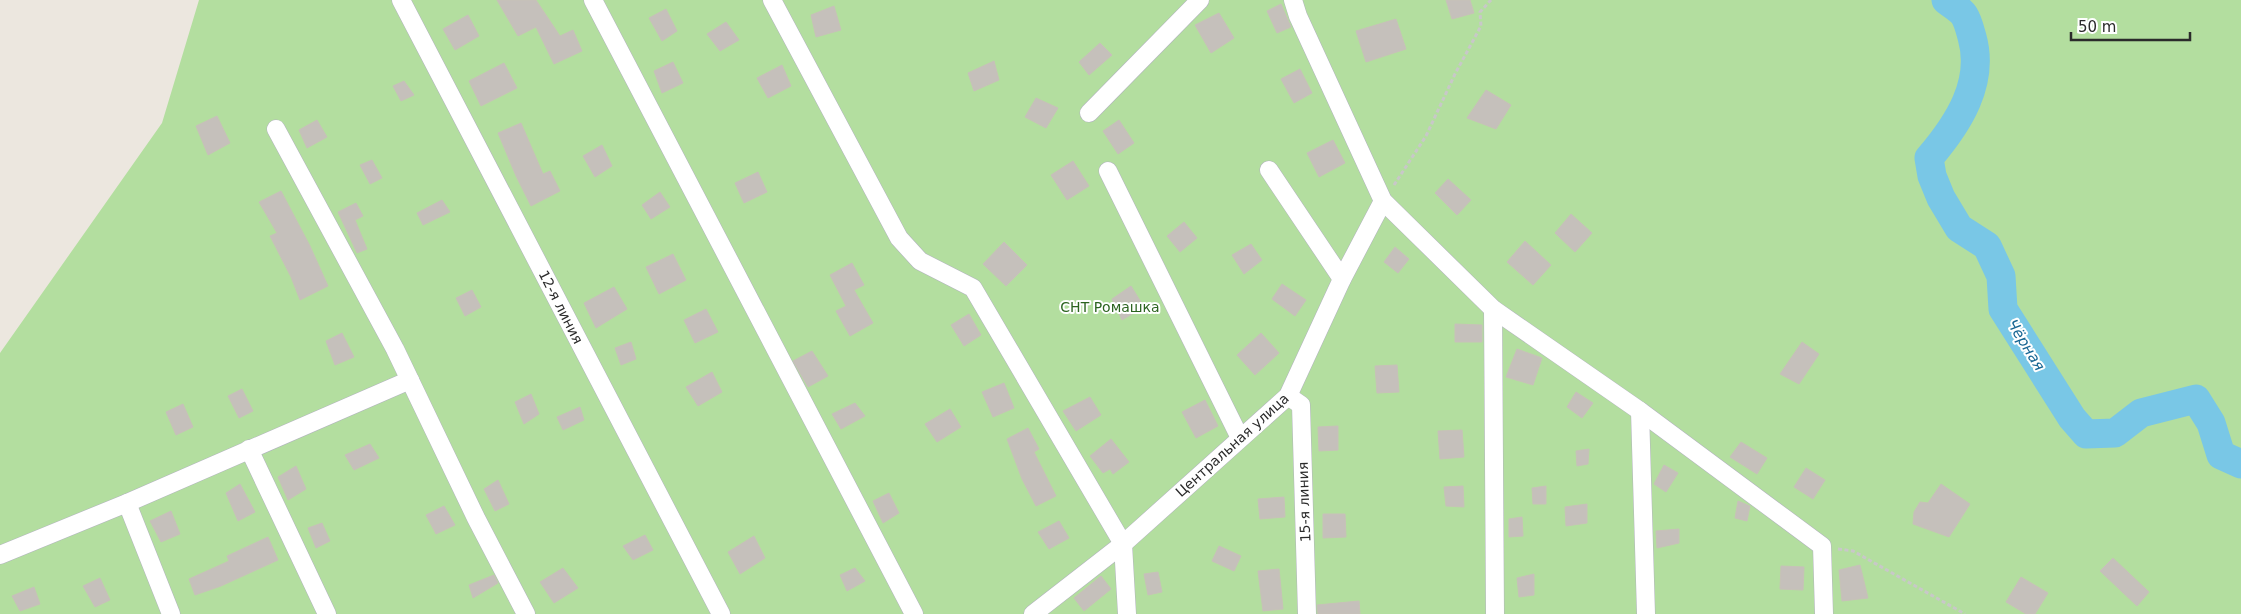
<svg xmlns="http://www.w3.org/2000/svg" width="2241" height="614" font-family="'DejaVu Sans',sans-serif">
  <rect width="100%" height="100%" fill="#ece7df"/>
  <polygon fill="#b3de9f" points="199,0 2241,0 2241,614 0,614 0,353 162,123"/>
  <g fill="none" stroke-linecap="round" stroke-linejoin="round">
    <path stroke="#79c7e6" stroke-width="29" d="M1946,0C1952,5 1960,9 1964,15C1968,21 1970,30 1972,37C1985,83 1958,124 1929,158L1932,176L1941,198L1959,228L1987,246L2001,276L2003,309L2072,418L2086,434L2115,433L2141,413L2196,399L2211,423L2221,455L2241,464"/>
  </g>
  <g fill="#c5c0bb" stroke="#c7c2b8">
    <polygon points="497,0 536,0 560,36 573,30 582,51 554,64 536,27 518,36"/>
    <polygon points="1446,0 1470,0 1474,13 1452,19"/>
    <polygon points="1281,4 1291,27 1277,33 1267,11"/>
    <polygon points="834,6 841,30 816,37 811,15"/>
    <polygon points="666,9 677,31 662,41 649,18"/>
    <polygon points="1219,13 1234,38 1211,53 1195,25"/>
    <polygon points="468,15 479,36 455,50 443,29"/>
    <polygon points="1396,19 1406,49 1366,62 1356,31"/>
    <polygon points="726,22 739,40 720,51 707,34"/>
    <polygon points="1100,43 1112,55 1089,75 1079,62"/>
    <polygon points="994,61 999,80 974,91 968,73"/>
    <polygon points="673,62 683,83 662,93 654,71"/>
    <polygon points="504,63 517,88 481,106 469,81"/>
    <polygon points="782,65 791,86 768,98 757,78"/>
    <polygon points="1300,69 1312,93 1294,103 1281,79"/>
    <polygon points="404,81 414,95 401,101 393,86"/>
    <polygon points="1486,90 1511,105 1496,129 1467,118"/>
    <polygon points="1036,98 1058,108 1046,128 1025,117"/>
    <polygon points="217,116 230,143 208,155 196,126"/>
    <polygon points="317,120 327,137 307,148 299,130"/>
    <polygon points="1119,120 1134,143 1118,154 1103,131"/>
    <polygon points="521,123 543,174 550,171 560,191 531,206 516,176 498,133"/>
    <polygon points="1333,140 1345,163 1319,177 1307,153"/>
    <polygon points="602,145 612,166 595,177 583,156"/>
    <polygon points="372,160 382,178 370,184 360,165"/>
    <polygon points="1073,161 1089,186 1067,200 1051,175"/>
    <polygon points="758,172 767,192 744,203 735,183"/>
    <polygon points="1448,179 1471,200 1457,215 1435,193"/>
    <polygon points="281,191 310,246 328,286 300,300 291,277 270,236 277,233 259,202"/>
    <polygon points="660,192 670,207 651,219 642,205"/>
    <polygon points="442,200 450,212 423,225 417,213"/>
    <polygon points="356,203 363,216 355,220 367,249 357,253 338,212"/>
    <polygon points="1571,214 1592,233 1575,252 1555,233"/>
    <polygon points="1184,222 1197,238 1180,252 1167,236"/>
    <polygon points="1525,241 1551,265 1533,285 1507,262"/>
    <polygon points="1004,242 1027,265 1006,286 983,264"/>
    <polygon points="1251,244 1262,260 1244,274 1232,255"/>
    <polygon points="1395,247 1409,259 1398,273 1384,262"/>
    <polygon points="673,254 686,280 659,294 646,267"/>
    <polygon points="852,263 864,285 854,290 873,323 850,336 836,311 846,306 830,275"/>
    <polygon points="1282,284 1306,300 1295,316 1272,299"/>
    <polygon points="1131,286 1144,307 1122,320 1112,299"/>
    <polygon points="614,287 627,309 596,328 584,303"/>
    <polygon points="472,290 481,307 465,316 456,298"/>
    <polygon points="706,309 718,332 695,343 684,320"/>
    <polygon points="969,314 981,335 964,346 951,325"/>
    <polygon points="1455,324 1482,325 1482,342 1455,342"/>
    <polygon points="342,333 354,357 335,365 326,341"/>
    <polygon points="1261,333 1279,353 1255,375 1237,355"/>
    <polygon points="631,342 636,359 621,365 615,348"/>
    <polygon points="1802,342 1819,354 1799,384 1780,374"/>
    <polygon points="1517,349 1542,358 1533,385 1506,377"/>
    <polygon points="812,351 828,376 808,387 793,361"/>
    <polygon points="1397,365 1399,392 1377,393 1375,366"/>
    <polygon points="712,372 722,392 698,406 686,387"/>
    <polygon points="1004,383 1014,408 993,417 982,392"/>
    <polygon points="242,389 253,411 239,418 228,396"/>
    <polygon points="1576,392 1593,403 1582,418 1567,407"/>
    <polygon points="531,394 539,414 524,424 515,402"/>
    <polygon points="1090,397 1101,415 1076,431 1063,411"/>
    <polygon points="1205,400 1218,426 1196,438 1182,412"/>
    <polygon points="855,403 865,416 841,429 832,414"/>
    <polygon points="183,404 193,427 176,435 166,412"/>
    <polygon points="580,407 584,420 563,430 557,417"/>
    <polygon points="950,409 961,427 937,442 925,424"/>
    <polygon points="1338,426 1338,450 1319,451 1318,427"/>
    <polygon points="1028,428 1039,449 1034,452 1056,496 1036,506 1022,479 1007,439"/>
    <polygon points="1462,430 1464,457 1440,459 1438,431"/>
    <polygon points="1111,439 1129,462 1113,474 1110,469 1103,473 1090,456"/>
    <polygon points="1741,442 1767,458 1757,474 1730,457"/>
    <polygon points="370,444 379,458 354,470 345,455"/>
    <polygon points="1589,449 1588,464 1577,466 1576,451"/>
    <polygon points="1664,465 1678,473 1666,492 1654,484"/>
    <polygon points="296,466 306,489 288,500 278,477"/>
    <polygon points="1806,468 1825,480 1813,499 1794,487"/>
    <polygon points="498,480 509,504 495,511 484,489"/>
    <polygon points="240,484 255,512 238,521 226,493"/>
    <polygon points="1941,484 1970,504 1949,537 1913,524 1914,512 1920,502 1928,503"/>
    <polygon points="1463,486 1464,507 1446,506 1444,487"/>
    <polygon points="1546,486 1546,504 1533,504 1532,488"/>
    <polygon points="889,493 899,513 883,523 873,501"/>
    <polygon points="1284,497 1285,517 1260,519 1258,499"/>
    <polygon points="1738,501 1750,506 1747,521 1735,518"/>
    <polygon points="1587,504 1587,523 1566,526 1565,507"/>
    <polygon points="444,506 455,525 436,534 426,515"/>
    <polygon points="171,511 180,534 161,542 150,521"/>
    <polygon points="1323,514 1345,514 1346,537 1323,538"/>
    <polygon points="1522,517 1523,536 1509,537 1509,519"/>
    <polygon points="1059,521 1069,538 1049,549 1038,532"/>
    <polygon points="322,523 330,541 316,548 308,528"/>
    <polygon points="1679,529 1679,543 1657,548 1656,531"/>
    <polygon points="645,535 653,550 633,560 623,546"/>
    <polygon points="754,536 765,558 740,574 728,552"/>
    <polygon points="268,537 278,560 221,586 195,595 189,579 229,561 227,556"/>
    <polygon points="1219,546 1241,556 1234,571 1212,561"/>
    <polygon points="2113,558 2149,592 2137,606 2100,571"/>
    <polygon points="1860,565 1868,598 1842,601 1839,570"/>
    <polygon points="1781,566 1804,567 1803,590 1780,589"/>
    <polygon points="563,568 578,588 554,603 540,582"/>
    <polygon points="855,568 865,581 847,591 840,575"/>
    <polygon points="1279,569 1283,609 1263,611 1258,571"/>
    <polygon points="1158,572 1162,592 1148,595 1144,574"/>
    <polygon points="1534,574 1534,595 1519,597 1517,578"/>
    <polygon points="494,575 498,583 473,598 469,585"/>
    <polygon points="1101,576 1111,589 1084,611 1074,598"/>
    <polygon points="2021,577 2048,593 2035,614 2026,614 2006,602"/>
    <polygon points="100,578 110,600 95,607 83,586"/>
    <polygon points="34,587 40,604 20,611 12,596"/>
    <polygon points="1359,601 1360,614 1318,614 1317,605"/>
  </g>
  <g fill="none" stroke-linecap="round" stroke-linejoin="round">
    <g stroke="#b2b4be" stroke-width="19">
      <g id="minor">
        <polyline points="401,0 721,614"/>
        <polyline points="593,0 914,614"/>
        <polyline points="772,0 899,238 920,261 973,288 1123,544 1127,614"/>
        <polyline points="1293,0 1298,16 1383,201 1493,309 1640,411 1822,546 1824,614"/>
        <polyline points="1089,113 1200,0"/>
        <polyline points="276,129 395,349 476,518 526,614"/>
        <polyline points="1269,170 1342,279"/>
        <polyline points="1108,171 1240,438"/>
        <polyline points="1493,309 1495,614"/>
        <polyline points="1288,396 1301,405 1307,614"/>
        <polyline points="1640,411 1646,614"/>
        <polyline points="249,449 327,614"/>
        <polyline points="127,503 171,614"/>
        <polyline points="0,555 127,503 410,380"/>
        <polyline points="1033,614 1123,544 1288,396 1342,279 1383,201"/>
      </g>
    </g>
    <g stroke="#c8c8c8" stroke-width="3" stroke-dasharray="4 2.5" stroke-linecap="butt">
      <polyline points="1394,185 1426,136 1455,74 1481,26 1480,12 1491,0"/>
      <polyline points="1838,549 1853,551 1965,614"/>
    </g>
    <use href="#minor" stroke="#fff" stroke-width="18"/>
  </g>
  <g text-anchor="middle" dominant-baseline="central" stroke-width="4" stroke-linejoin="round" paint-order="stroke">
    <g font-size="14" fill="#2b2b2b" stroke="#fff">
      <text transform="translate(561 307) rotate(63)">12-я линия</text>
      <text transform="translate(1232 445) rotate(-42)">Центральная улица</text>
      <text transform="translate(1304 502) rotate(-92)">15-я линия</text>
    </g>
    <g font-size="14" fill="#2c6420" stroke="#fff">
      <text x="1110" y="307">СНТ Ромашка</text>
    </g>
    <g font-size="15" font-style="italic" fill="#176693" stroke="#fff">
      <text transform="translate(2026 345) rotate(58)">Чёрная</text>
    </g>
  </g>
  <path d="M2071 32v8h119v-8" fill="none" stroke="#2b2b2b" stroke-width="2.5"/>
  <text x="2078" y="32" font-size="15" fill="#2b2b2b" stroke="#ffffff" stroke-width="4" paint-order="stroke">50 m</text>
</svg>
